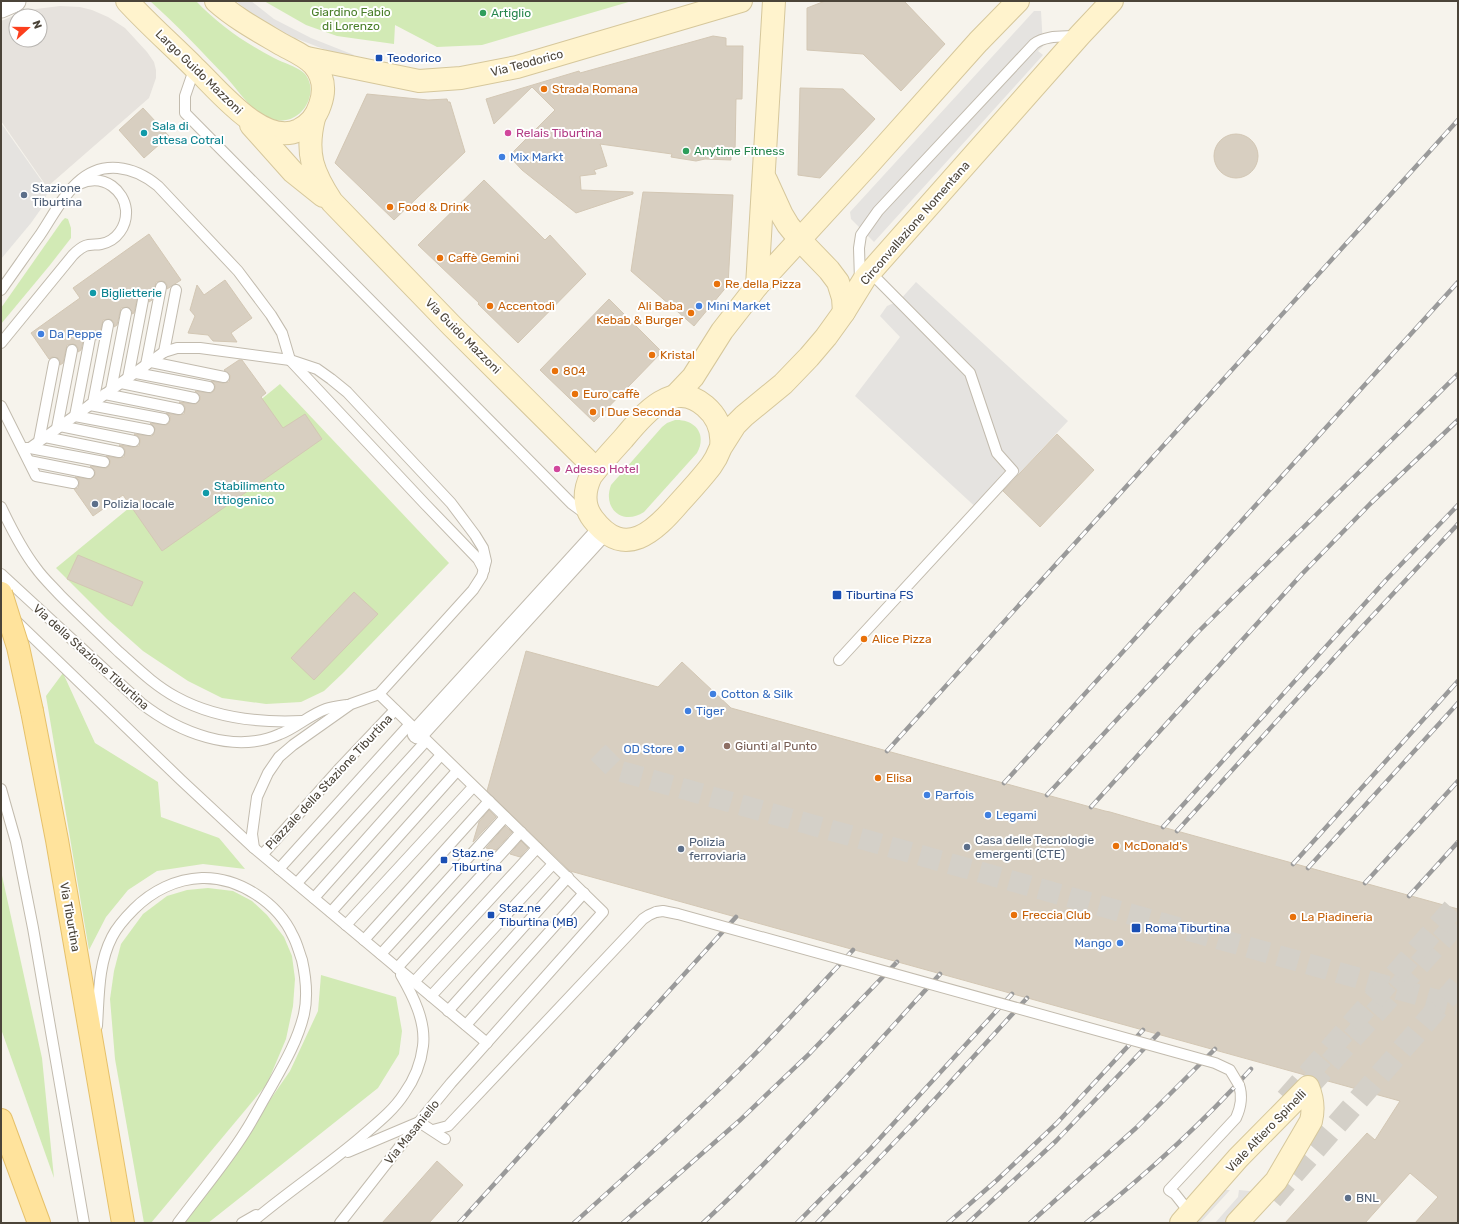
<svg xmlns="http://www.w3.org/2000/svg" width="1459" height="1224" font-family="Rubik,sans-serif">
  <rect width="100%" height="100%" fill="#f6f3ec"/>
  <path fill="#e6e2dd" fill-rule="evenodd" d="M60,6L80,7L92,10L108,17L125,28L147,52L154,62L156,70V78L149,98L47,187L1,121V21L21,13L36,9ZM16,16H40V40H16Z"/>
  <g fill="#d2eab5">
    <path d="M150,1H196C219,25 245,43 274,58C283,63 296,66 304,73C319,89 306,117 286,120C274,122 264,118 255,110C245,101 236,88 227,78C202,52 177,25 150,1Z"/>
    <polygon points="264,1 632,1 482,45 437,47 395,25 394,44 337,36 306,25"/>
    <polygon points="65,218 68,219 71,228 71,238 50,265 1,324 1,308 62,221"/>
    <polygon points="280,384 449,563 343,673 324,691 301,702 266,704 222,698 188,681 143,651 107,619 56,568"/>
    <path d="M675,420C696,419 707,435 697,453L644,512C623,526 602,509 611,485L662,427L667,423Z"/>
    <polygon points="63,673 95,743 158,782 161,817 219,838 245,869 203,864 157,871 128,890 106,917 89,950 46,696"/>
    <polygon points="1,871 42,1058 54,1178 1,1029"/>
    <polygon points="208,888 233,891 252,901 267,915 284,937 292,956 295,979 293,1006 286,1039 267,1084 151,1223 144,1223 115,1059 110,999 114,971 121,944 143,914 167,896 187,890"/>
    <polygon points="321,975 396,997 402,1031 399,1054 378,1088 208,1223 185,1223 290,1071 318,1011"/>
  </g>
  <g fill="#e5e3e0">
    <polygon points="236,1 251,1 274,19 311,38 354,55 352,60 282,33 255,17"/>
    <polygon points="1034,11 1041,11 1043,46 1038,51 1043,55 874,242 851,219 850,212"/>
    <polygon points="1,123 48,190 43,206 31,223 1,259"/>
    <polygon points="916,282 1068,421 1003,491 981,512 855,396 900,337 880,316 887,306 899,301"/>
    <polygon points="1220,1190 1230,1190 1200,1223 1190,1223"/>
    <polygon points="1239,1190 1259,1192 1230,1223 1215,1223 1238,1197"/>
  </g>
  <g fill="#d8cfc1" stroke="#d3c7b4">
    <polygon points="825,1 904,1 945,44 901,91 863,54 807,50 807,8"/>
    <polygon points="713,36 726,38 726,46 743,46 742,99 736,99 735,154 731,154 731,160 705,159 696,161 671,157 672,154 600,144 607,166 594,170 596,174 580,176 581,190 633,192 633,194 576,213 522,170 509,156 555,110 532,87 494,124 486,99 579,71 580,73"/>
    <polygon points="800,88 843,89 875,119 820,178 798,175"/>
    <polygon points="367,94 428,100 447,99 448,102 450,102 465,152 394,220 335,163"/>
    <polygon points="143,108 169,136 144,158 119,130"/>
    <circle cx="1236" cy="156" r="22"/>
    <polygon points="484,180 545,240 550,235 586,274 518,343 478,304 479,303 418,245"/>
    <polygon points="643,192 733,195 728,285 694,326 631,271"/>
    <polygon points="149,234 181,280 167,289 167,285 165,282 162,281 156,282 152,300 149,302 149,298 145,294 138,295 134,313 132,314 132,311 128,307 121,308 117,325 114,327 114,323 112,320 109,319 103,320 99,338 96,340 96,336 92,332 85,333 81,350 78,352 78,348 76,345 73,344 67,345 63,363 60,365 60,361 58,358 52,357 49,359 31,333 80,298 73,288"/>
    <polygon points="225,280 252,318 231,333 237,342 213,341 208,335 188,333 195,316 190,310 197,285 204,295"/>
    <polygon points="609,299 662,352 594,422 540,370"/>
    <polygon points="239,360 242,360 266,393 261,397 283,428 305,414 322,439 162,551 123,495 93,516 74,489 78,488 79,484 79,480 75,477 91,479 95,475 95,471 90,466 106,468 109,466 110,463 110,460 106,456 118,458 124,457 125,453 125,450 123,447 119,445 133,447 139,446 140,442 140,439 138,436 134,434 152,436 154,434 155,428 150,423 166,425 169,423 170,420 170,416 166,413 178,415 184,414 185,410 185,407 183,404 179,402 196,404 200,400 200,396 195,391 211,393 214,391 215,388 215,385 211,381 223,383 229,382 230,378 230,375 224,370"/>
    <polygon points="1057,434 1094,470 1040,527 1003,491"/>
    <polygon points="78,555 143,582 132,606 67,579"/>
    <polygon points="354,592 378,614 314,680 291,658"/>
    <polygon points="526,651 658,687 682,662 731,708 1105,811 1110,812 1148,823 1458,909 1458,1223 1415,1223 1438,1197 1410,1173 1365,1223 1285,1223 1367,1133 1375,1140 1400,1101 1317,1078 1311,1075 1305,1075 570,871 487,791"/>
    <polygon points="489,810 496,817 473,842 479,822"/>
    <polygon points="505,826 512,832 496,850 486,848"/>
    <polygon points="521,841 528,848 520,857 510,854"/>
    <polygon points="437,1161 463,1185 429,1223 382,1223"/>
  </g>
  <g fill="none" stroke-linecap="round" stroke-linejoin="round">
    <polyline stroke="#d4d0c8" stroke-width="21" stroke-dasharray="21 10" stroke-linecap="butt" points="598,752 616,770 1458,1006"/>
    <polyline stroke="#d4d0c8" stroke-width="22" stroke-dasharray="22 11" stroke-linecap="butt" points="1308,1087 1458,922"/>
    <g stroke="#d4d0c8" stroke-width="22" stroke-dasharray="22 11" stroke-linecap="butt">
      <polyline points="1286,1099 1458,903"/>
      <polyline points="1272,1199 1458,985"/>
    </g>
    <g stroke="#c2bbae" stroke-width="12">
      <g id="lane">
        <polyline points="195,67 185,96 185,113 572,504 587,515"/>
        <path d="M860,280L859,248L861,235L878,211L1034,44C1046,35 1062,37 1077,36"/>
        <path d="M1,290C14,272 27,253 40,235C52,217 62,197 77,183C102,159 134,166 158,186L238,271L271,315L282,333L290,360L425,504L478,559L484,570"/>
        <path d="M1,343L73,255C77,251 80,248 85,246C90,244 96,245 101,244C117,241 127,226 126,210C125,200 119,191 112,186C102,179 90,179 79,184"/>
        <polyline points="164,352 176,290"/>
        <polyline points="151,362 224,377"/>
        <polyline points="146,365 161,287"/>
        <polyline points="136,373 209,387"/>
        <polyline points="128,378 143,300"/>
        <polyline points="121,383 194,398"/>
        <polyline points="111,390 126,313"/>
        <polyline points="105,394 179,409"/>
        <polyline points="93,403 108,325"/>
        <polyline points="90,405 164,419"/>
        <polyline points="1,406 36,476 73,483"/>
        <polyline points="75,416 90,338"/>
        <polyline points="75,416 149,430"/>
        <polyline points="60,426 134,441"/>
        <polyline points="57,428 72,350"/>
        <polyline points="45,437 119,452"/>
        <polyline points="39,441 54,363"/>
        <polyline points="26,448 30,448 104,462"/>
        <polyline points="30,448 164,352 177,348 200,348 290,360 317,369 331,379 347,392 451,503 475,535 483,548 486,561 482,576 473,590 379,694 351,704 293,745 279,757 268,773 257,797 252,834 254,848"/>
        <polyline points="29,461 89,473"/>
        <path d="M1,507C11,528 22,550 36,568C43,578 52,586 60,595C79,614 99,633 119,652C137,668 154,685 176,697C214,718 259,723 302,721"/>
        <path d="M1,574L141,703C178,732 234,755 280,734C296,728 309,715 326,709C332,707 340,706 347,705"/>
        <polyline points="15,620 181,780 254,848 487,1043"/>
        <polyline points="839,660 1013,471 997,453 970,373 870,272"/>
        <polyline points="1,789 16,842 33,928 84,1223"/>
        <polyline points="263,854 339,769 395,710"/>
        <polyline points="279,869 409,725"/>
        <polyline points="297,883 426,741"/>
        <polyline points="314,898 441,755"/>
        <polyline points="331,912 457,771"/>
        <polyline points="346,925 473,787"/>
        <polyline points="364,940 489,801"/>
        <polyline points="381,954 505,817"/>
        <polyline points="397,968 521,832"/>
        <polyline points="414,982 537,848"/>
        <polyline points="431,996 553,864"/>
        <polyline points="448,1011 568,877"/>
        <polyline points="466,1025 584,893"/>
        <path d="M97,1026C99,996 98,964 112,937C117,927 125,918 134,909C152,891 176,879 202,878C239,877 278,903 293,936C297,943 299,952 302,960C306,978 308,996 304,1014C298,1040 284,1064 271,1087C262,1102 254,1118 245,1132C225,1164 200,1193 178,1223"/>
        <polyline points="433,1130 448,1126 643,919 649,915 656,912"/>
        <polyline points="348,1152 419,1122 445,1139"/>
        <path d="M1190,1213L1175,1194L1169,1190L1236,1118C1241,1107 1243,1097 1239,1085"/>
        <polyline points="242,1223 256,1215"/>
        <path d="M251,1223C286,1193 326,1167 361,1137C376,1124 393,1111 404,1094C414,1080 421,1063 423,1046C426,1021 413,996 401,975"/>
        <polyline points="340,1223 419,1122 451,1083 603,912 379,694"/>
      </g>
    </g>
    <g stroke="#c2bbae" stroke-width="23">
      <g id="street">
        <polyline points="1,7 15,1"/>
        <polyline points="418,733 603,530"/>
      </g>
    </g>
    <g stroke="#d6c79b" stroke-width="24">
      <g id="secondary">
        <path d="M127,1C148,24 172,45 194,67C217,88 263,148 299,130C310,124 316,117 320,105C325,91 324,77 314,65C305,55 291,50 279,43C257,30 235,18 216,1"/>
        <polyline points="307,58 419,81 461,78 517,67 741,1"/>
        <path d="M314,118C305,154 313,173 332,202L452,326L596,469"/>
        <polyline points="251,125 293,172 323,196"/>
        <polyline points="766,180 782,215 788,225 800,240 829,270 838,282 843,298 844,312"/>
        <polyline points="757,286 774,1"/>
        <polyline points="674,397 693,377 722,331 757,286 869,164 978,42 1018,1"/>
        <path d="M721,447C723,430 718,417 705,406C672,378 643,415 623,439C612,451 601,463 591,476C584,490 583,506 593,519C625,561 655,531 679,503C690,491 701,479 711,466L716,458L721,447L735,425L744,416L783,384L809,357L826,337L844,312L865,278L1080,35L1112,1"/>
        <path d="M1181,1223L1238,1158L1308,1087C1313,1099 1314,1109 1311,1121L1276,1181L1237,1223"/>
      </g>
    </g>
    <g stroke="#e6c16a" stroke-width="24">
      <g id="primary">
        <polyline points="32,711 57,840 123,1223"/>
        <polyline points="1,1120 39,1223"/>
      </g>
    </g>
    <use href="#lane" stroke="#fff" stroke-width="10"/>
    <use href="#street" stroke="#fff" stroke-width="21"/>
    <use href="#secondary" stroke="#fff3cd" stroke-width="22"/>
    <use href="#primary" stroke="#ffe39c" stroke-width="22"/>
    <g stroke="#9a9a9a" stroke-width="4.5">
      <g id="rail">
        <polyline points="887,751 1458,120"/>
        <polyline points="1004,783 1458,282"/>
        <polyline points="1047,795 1197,633 1458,374"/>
        <polyline points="1091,807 1302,574 1370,504 1458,420"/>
        <polyline points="1163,827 1386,580 1458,505"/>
        <polyline points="1177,831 1363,626 1458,524"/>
        <polyline points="1293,864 1458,681"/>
        <polyline points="1308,868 1458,703"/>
        <polyline points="1365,883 1458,781"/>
        <polyline points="1409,896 1458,842"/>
        <polyline points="459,1223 736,917"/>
        <path d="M574,1223C627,1175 681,1127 732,1077C774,1036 813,993 853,950"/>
        <polyline points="623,1223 739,1121 810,1053 897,962"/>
        <path d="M703,1223C787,1145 863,1059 940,974"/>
        <polyline points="797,1223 871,1148 1012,994"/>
        <polyline points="817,1223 915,1121 1027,998"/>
        <polyline points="948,1223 997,1180 1057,1123 1143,1030"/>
        <polyline points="968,1223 1056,1141 1158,1034"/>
        <polyline points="1030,1223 1136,1128 1215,1049"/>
        <path d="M1086,1223C1144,1176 1201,1125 1251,1069"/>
      </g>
    </g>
    <use href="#rail" stroke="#fff" stroke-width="3" stroke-dasharray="9" stroke-linecap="butt"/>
    <g stroke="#c2bbae" stroke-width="12" stroke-linecap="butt">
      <polyline id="lane-bridge" points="656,912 663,911 678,914 1215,1063 1230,1070 1239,1085"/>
    </g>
    <g stroke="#e6c16a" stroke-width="24" stroke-linecap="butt">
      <polyline id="primary-bridge" points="1,593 18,647 32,711"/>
    </g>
    <use href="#lane-bridge" stroke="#fff" stroke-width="10"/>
    <use href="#primary-bridge" stroke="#ffe39c" stroke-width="22"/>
  </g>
  <g fill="#2e9e5b" stroke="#fff" stroke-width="1.5">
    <circle cx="483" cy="13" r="4"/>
    <circle cx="686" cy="151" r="4"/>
  </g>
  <g fill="#1a4fb4" stroke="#fff" stroke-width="1.5">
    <rect x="375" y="54" width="8" height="8" rx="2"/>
    <rect x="832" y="590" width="10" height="10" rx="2"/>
    <rect x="440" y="856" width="8" height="8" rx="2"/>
    <rect x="487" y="911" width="8" height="8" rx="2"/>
    <rect x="1131" y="923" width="10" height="10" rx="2"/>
  </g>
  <g fill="#e8710a" stroke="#fff" stroke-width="1.5">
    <circle cx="544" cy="89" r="4"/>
    <circle cx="390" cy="207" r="4"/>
    <circle cx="440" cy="258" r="4"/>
    <circle cx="717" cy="284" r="4"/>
    <circle cx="490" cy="306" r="4"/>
    <circle cx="691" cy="313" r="4"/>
    <circle cx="652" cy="355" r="4"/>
    <circle cx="555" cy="371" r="4"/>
    <circle cx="575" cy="394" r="4"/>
    <circle cx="593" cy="412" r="4"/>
    <circle cx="864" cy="639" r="4"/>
    <circle cx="878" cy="778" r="4"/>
    <circle cx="1116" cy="846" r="4"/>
    <circle cx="1014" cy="915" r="4"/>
    <circle cx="1293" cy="917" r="4"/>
  </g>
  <g fill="#0f9aa8" stroke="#fff" stroke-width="1.5">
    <circle cx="144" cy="133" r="4"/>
    <circle cx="93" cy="293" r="4"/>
    <circle cx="206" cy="493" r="4"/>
  </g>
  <g fill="#d1479c" stroke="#fff" stroke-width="1.5">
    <circle cx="508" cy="133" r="4"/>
    <circle cx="557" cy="469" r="4"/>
  </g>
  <g fill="#3f7fe0" stroke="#fff" stroke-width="1.5">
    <circle cx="502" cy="157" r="4"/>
    <circle cx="699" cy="306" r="4"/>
    <circle cx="41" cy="334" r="4"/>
    <circle cx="713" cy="694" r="4"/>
    <circle cx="688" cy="711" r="4"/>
    <circle cx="681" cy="749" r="4"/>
    <circle cx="927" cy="795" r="4"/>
    <circle cx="988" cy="815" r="4"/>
    <circle cx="1120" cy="943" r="4"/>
  </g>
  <g fill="#5c6f8a" stroke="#fff" stroke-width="1.5">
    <circle cx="24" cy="195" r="4"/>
    <circle cx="95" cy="504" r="4"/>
    <circle cx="967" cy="847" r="4"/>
    <circle cx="681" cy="849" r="4"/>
    <circle cx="1348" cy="1198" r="4"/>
  </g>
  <circle fill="#8d6e63" stroke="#fff" stroke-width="1.5" cx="727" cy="746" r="4"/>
  <g text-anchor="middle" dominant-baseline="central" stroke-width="4" stroke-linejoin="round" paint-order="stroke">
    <g font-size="12" fill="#4a7f2a" stroke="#fff">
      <text x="351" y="12">Giardino Fabio<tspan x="351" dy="14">di Lorenzo</tspan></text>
    </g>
    <g font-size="12" fill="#27864d" stroke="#fff" text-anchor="start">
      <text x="491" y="13">Artiglio</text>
      <text x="694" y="151">Anytime Fitness</text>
    </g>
    <g font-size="12" fill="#164399" stroke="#fff" text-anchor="start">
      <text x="387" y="58">Teodorico</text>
      <text x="846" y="595">Tiburtina FS</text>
      <text x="452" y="853">Staz.ne<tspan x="452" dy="14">Tiburtina</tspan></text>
      <text x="499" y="908">Staz.ne<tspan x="499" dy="14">Tiburtina (MB)</tspan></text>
      <text x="1145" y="928">Roma Tiburtina</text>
    </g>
    <g font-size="12" fill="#4b4439" stroke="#fff">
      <text transform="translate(527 63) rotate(-15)">Via Teodorico</text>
      <text transform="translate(199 72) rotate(44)">Largo Guido Mazzoni</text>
      <text transform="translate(915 223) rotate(-49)">Circonvallazione Nomentana</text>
      <text transform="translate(463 336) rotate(45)">Via Guido Mazzoni</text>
      <text transform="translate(91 657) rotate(42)">Via della Stazione Tiburtina</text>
      <text transform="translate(329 782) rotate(-47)">Piazzale della Stazione Tiburtina</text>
      <text transform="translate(70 917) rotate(80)">Via Tiburtina</text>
      <text transform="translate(1266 1131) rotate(-46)">Viale Altiero Spinelli</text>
      <text transform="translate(412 1132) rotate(-51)">Via Masaniello</text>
    </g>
    <g font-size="12" fill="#c56008" stroke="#fff" text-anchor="start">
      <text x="552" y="89">Strada Romana</text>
      <text x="398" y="207">Food &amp; Drink</text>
      <text x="448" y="258">Caffè Gemini</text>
      <text x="725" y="284">Re della Pizza</text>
      <text x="498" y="306">Accentodì</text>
      <text x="683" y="306" text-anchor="end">Ali Baba<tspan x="683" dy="14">Kebab &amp; Burger</tspan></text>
      <text x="660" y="355">Kristal</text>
      <text x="563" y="371">804</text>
      <text x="583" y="394">Euro caffè</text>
      <text x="601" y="412">I Due Seconda</text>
      <text x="872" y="639">Alice Pizza</text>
      <text x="886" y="778">Elisa</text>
      <text x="1124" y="846">McDonald's</text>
      <text x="1022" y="915">Freccia Club</text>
      <text x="1301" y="917">La Piadineria</text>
    </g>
    <g font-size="12" fill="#0d838f" stroke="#fff" text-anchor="start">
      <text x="152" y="126">Sala di<tspan x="152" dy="14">attesa Cotral</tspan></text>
      <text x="101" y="293">Biglietterie</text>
      <text x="214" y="486">Stabilimento<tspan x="214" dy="14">Ittiogenico</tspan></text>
    </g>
    <g font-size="12" fill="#b23c85" stroke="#fff" text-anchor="start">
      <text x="516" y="133">Relais Tiburtina</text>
      <text x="565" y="469">Adesso Hotel</text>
    </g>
    <g font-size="12" fill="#366cbe" stroke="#fff" text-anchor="start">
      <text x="510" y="157">Mix Markt</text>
      <text x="707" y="306">Mini Market</text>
      <text x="49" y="334">Da Peppe</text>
      <text x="721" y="694">Cotton &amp; Silk</text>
      <text x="696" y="711">Tiger</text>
      <text x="673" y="749" text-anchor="end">OD Store</text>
      <text x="935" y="795">Parfois</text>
      <text x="996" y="815">Legami</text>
      <text x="1112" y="943" text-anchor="end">Mango</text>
    </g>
    <g font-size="12" fill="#4e5e75" stroke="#fff" text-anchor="start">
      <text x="32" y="188">Stazione<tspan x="32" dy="14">Tiburtina</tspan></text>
      <text x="103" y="504">Polizia locale</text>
      <text x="975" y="840">Casa delle Tecnologie<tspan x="975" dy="14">emergenti (CTE)</tspan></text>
      <text x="689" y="842">Polizia<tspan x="689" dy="14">ferroviaria</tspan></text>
      <text x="1356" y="1198">BNL</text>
    </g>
    <g font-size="12" fill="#785e54" stroke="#fff" text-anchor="start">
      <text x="735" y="746">Giunti al Punto</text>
    </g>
  </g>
  <rect width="1459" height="1224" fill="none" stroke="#4b4439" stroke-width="4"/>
  <g transform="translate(28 28) rotate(69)"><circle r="19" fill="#ffffff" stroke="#b7b4b0"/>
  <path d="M0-3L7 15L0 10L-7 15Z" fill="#fc3f1d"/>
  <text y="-6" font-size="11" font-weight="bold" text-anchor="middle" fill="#4b4439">N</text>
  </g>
</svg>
